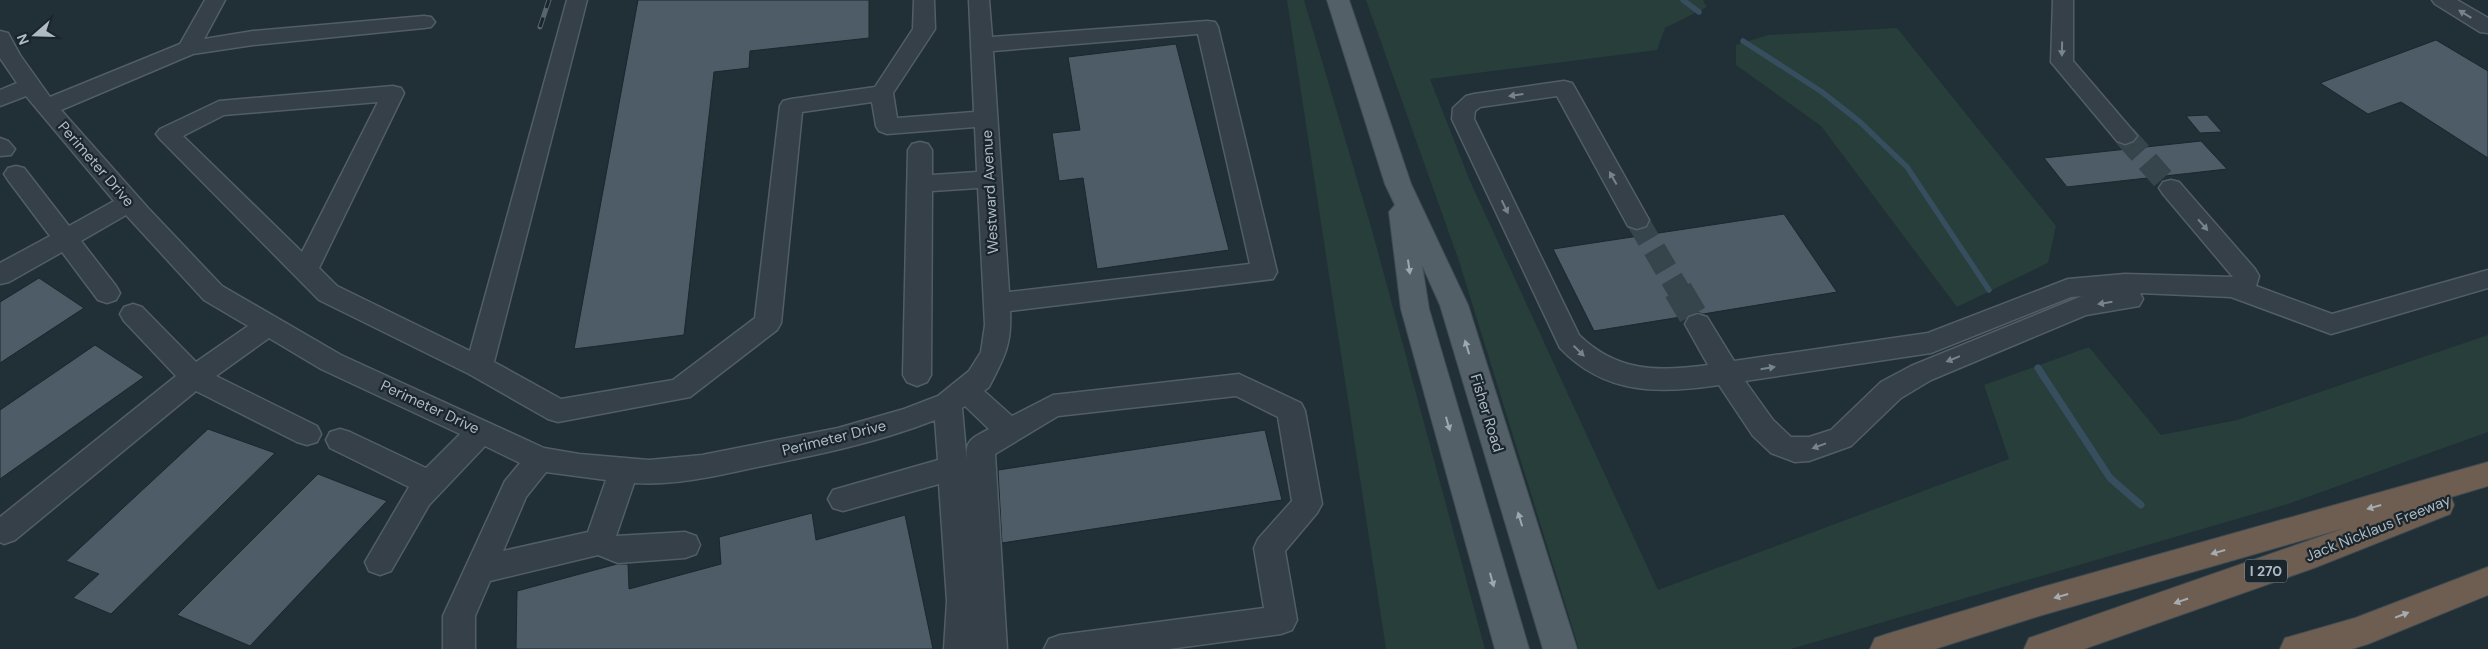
<svg xmlns="http://www.w3.org/2000/svg" width="2488" height="649" font-family="'DM Sans',sans-serif">
  <rect width="100%" height="100%" fill="#212f37"/>
  <g fill="#273e3a">
    <polygon points="1287,0 1304,0 1372,230 1485,649 1386,649"/>
    <polygon points="1366,0 1703,0 1707,7 1665,28 1657,50 1430,79 1470,181 1658,590 2009,459 1984,385 2089,347 2161,435 2237,420 2488,335 2488,432 2288,504 1791,649 1579,649 1459,261"/>
    <polygon points="1897,28 2056,226 2048,263 1957,307 1821,126 1736,65 1736,45 1768,35"/>
  </g>
  <g fill="none" stroke-linecap="round" stroke-linejoin="round">
    <g stroke="#364e5e" stroke-width="5.5">
      <polyline points="1683,0 1699,12"/>
      <polyline points="1743,41 1822,92 1860,122 1907,167 1989,290"/>
    </g>
    <polyline stroke="#364e5e" stroke-width="7" points="2038,368 2110,478 2141,505"/>
  </g>
  <g fill="#4d5c66" stroke="#1c272e">
    <polygon points="638,0 869,0 869,38 750,51 749,68 714,72 684,335 574,349"/>
    <polygon points="2436,40 2488,71 2488,158 2401,102 2368,114 2320,83"/>
    <polygon points="1176,44 1229,250 1097,269 1083,178 1059,181 1052,133 1080,130 1068,57"/>
    <polygon points="2207,115 2222,132 2200,133 2186,116"/>
    <polygon points="2201,141 2227,169 2067,187 2044,158"/>
    <polygon points="1784,214 1837,292 1703,314 1697,312 1687,316 1594,331 1553,249"/>
    <polygon points="39,278 84,308 0,363 0,302"/>
    <polygon points="95,345 144,377 0,479 0,410"/>
    <polygon points="208,429 275,453 111,614 73,598 99,574 66,561"/>
    <polygon points="1265,430 1282,500 1002,543 998,470"/>
    <polygon points="318,474 387,501 250,646 177,615"/>
    <polygon points="812,513 816,540 905,515 933,649 516,649 517,591 617,564 628,564 629,589 721,564 719,537"/>
  </g>
  <g fill="none" stroke-linecap="round" stroke-linejoin="round">
    <g stroke="#36444c" stroke-width="23" stroke-dasharray="23 11" stroke-linecap="butt">
      <polyline points="2125,136 2171,188"/>
      <polyline points="1637,220 1679,291"/>
    </g>
    <polyline stroke="#36444c" stroke-width="29" stroke-dasharray="29 14" stroke-linecap="butt" points="1678,290 1698,324"/>
    <g stroke="#525e66" stroke-width="3">
      <g id="minor">
        <path d="M205,0H225L204,39L253,31L424,16L431,17L435,22L431,27L424,28L253,45L193,54L61,110L148,208L222,286L341,355L544,448L579,454L649,460L702,455L838,428L904,409L938,396L969,371L981,352L985,325L978,188L932,191L931,375L927,382L917,386L907,382L903,375L908,150L912,144L920,142L928,144L932,150V175L977,172L975,127L887,134L879,131L876,126L872,102L802,112L781,323L777,330L690,397L558,422L548,419L469,374L319,300L160,139L156,134L160,129L219,101L393,86L401,88L404,93L319,268L337,286L470,351L567,0H587L494,362L561,399L673,380L755,318L780,106L783,101L791,99L875,87L913,29L914,0H934L935,29L893,93L897,118L974,112L969,0H989L992,37L1207,21L1215,22L1218,27L1277,272L1273,279L1010,311C1012,344 1004,358 989,387L984,391L1012,416L1053,395L1239,374L1301,403L1305,411L1322,504L1317,513L1285,551L1297,620L1292,630L1281,634L1169,649H1044L1049,639L1060,635L1264,608L1254,548L1258,539L1292,501L1278,417L1236,396L1058,416L995,454L1007,649H944L947,601L939,484L843,511L833,508L828,499L833,490L938,460L935,420C879,442 821,454 762,466C720,475 677,486 634,483L616,536L685,532L696,536L700,545L696,554L685,558L618,563L598,555L490,581L475,616V649H443V616L505,481L520,463L485,446L429,505L391,571L380,575L369,571L365,562L409,487L330,448L326,440L330,432L340,429L350,432L426,468L460,434L321,369L269,338L216,376L317,426L321,434L317,442L307,445L297,442L196,391L15,540L4,544L0,542V517L176,376L124,321L120,314L124,307L133,304L142,307L196,362L248,326L204,300L126,215L81,241L116,286L120,293L116,300L107,303L98,300L62,252L9,282L0,284V263L50,236L8,180L4,174L8,168L16,166L24,168L69,226L114,201L26,96L0,106V90L17,83L0,58V31L8,33L20,55L50,97L180,44ZM1198,34L1250,264L1009,292L993,51ZM378,102L302,252L183,136L224,115ZM965,406L989,429C969,440 965,440 967,464L962,408ZM546,472L606,480L588,532L503,551L526,497Z"/>
        <polygon points="2053,0 2073,0 2073,61 2133,131 2137,136 2133,141 2125,144 2117,141 2051,62"/>
        <polygon points="2432,0 2457,0 2488,18 2488,33 2480,32 2435,4"/>
        <path d="M1564,81L1572,83L1575,88L1649,220L1646,226L1637,229L1628,226L1557,96L1480,107L1475,111L1474,119L1579,335C1617,372 1658,372 1708,365L1685,324L1689,317L1698,314L1707,317L1734,361L1928,333L2068,279L2125,274L2233,277L2163,194L2159,188L2163,182L2171,180L2179,182L2255,269L2259,276L2256,286L2332,314L2488,270V288L2331,334L2231,297L2140,293L2143,299L2139,306L2086,315L1931,380L1901,398L1851,446L1809,461L1795,462L1771,453L1753,436L1719,385C1659,394 1605,395 1560,348L1452,119L1453,108L1466,96L1474,94ZM2082,296L1911,366L1881,382L1831,430L1809,437H1791L1773,420L1745,381L1931,353L2071,297L2084,296Z"/>
        <polygon points="0,138 8,141 15,149 11,155 0,156"/>
      </g>
    </g>
    <g stroke="#414c54" stroke-width="2">
      <polygon id="major" points="1327,0 1349,0 1411,184 1468,305 1577,649 1543,649 1440,305 1422,265 1429,309 1529,649 1495,649 1401,309 1389,212 1395,205 1385,184"/>
    </g>
    <g stroke="#3f4b52" stroke-width="2">
      <g id="highway">
        <polygon points="2488,462 2488,486 2451,497 2454,505 2450,514 2314,568 2084,649 2024,649 2029,638 2345,528 2039,616 1935,649 1870,649 1875,638 1887,634 2039,588"/>
        <polygon points="2488,567 2488,595 2368,644 2352,649 2280,649 2285,638 2355,618"/>
      </g>
    </g>
    <use href="#minor" fill="#354048" fill-rule="evenodd"/>
    <use href="#major" fill="#536068" fill-rule="evenodd"/>
    <use href="#highway" fill="#6e5e52" fill-rule="evenodd"/>
    <g stroke="#57656f" stroke-width="5">
      <polyline id="rail" points="540,27 549,0"/>
    </g>
    <use href="#rail" stroke="#1a252c" stroke-width="3" stroke-dasharray="10" stroke-linecap="butt"/>
  </g>
  <defs><path id="oneway-solid" d="M-6-.8H1V-3.2L6.5 0L1 3.2V.8H-6Z" transform="scale(1.25)"/></defs>
  <g fill="#78848c">
    <use href="#oneway-solid" transform="translate(2465 14) rotate(-149)"/>
    <use href="#oneway-solid" transform="translate(2062 49) rotate(91)"/>
    <use href="#oneway-solid" transform="translate(1516 95) rotate(172)"/>
    <use href="#oneway-solid" transform="translate(1613 178) rotate(-119)"/>
    <use href="#oneway-solid" transform="translate(1505 207) rotate(64)"/>
    <use href="#oneway-solid" transform="translate(2203 225) rotate(49)"/>
    <use href="#oneway-solid" transform="translate(2105 303) rotate(171)"/>
    <use href="#oneway-solid" transform="translate(1579 351) rotate(44)"/>
    <use href="#oneway-solid" transform="translate(1953 359) rotate(158)"/>
    <use href="#oneway-solid" transform="translate(1768 368) rotate(-9)"/>
    <use href="#oneway-solid" transform="translate(1819 446) rotate(160)"/>
  </g>
  <g fill="#9da9b2">
    <use href="#oneway-solid" transform="translate(1409 267) rotate(82)"/>
    <use href="#oneway-solid" transform="translate(1467 347) rotate(-107)"/>
    <use href="#oneway-solid" transform="translate(1448 424) rotate(74)"/>
    <use href="#oneway-solid" transform="translate(1520 519) rotate(-107)"/>
    <use href="#oneway-solid" transform="translate(1492 580) rotate(74)"/>
  </g>
  <g fill="#a5adb3">
    <use href="#oneway-solid" transform="translate(2374 507) rotate(164)"/>
    <use href="#oneway-solid" transform="translate(2218 552) rotate(164)"/>
    <use href="#oneway-solid" transform="translate(2061 596) rotate(164)"/>
    <use href="#oneway-solid" transform="translate(2181 601) rotate(161)"/>
    <use href="#oneway-solid" transform="translate(2402 615) rotate(-21)"/>
  </g>
  <g text-anchor="middle" dominant-baseline="central" stroke-width="4.5" stroke-linejoin="round" paint-order="stroke">
    <rect fill="#1a252c" stroke="#828e96" stroke-width="1" x="2245" y="559.5" width="42" height="23" rx="4"/>
    <g font-size="14" font-weight="bold" fill="#afbbc4">
      <text x="2266" y="571">I 270</text>
    </g>
    <g font-size="15" fill="#afbbc4" stroke="#1a252c">
      <text transform="translate(96 164) rotate(49)">Perimeter Drive</text>
      <text transform="translate(990 192) rotate(-93)">Westward Avenue</text>
      <text transform="translate(430 407) rotate(25)">Perimeter Drive</text>
      <text transform="translate(1487 413) rotate(73)">Fisher Road</text>
      <text transform="translate(834 438) rotate(-14)">Perimeter Drive</text>
      <text transform="translate(2378 528) rotate(-22)">Jack Nicklaus Freeway</text>
    </g>
  </g>
  <g transform="translate(35 35) rotate(250)" stroke="#1a252c" stroke-width="4" paint-order="stroke">
  <path d="M0-4L9 19L0 12L-9 19Z" fill="#afbbc4"/>
  <text y="-8" font-size="14" font-weight="bold" text-anchor="middle" fill="#afbbc4">N</text>
  </g>
</svg>
